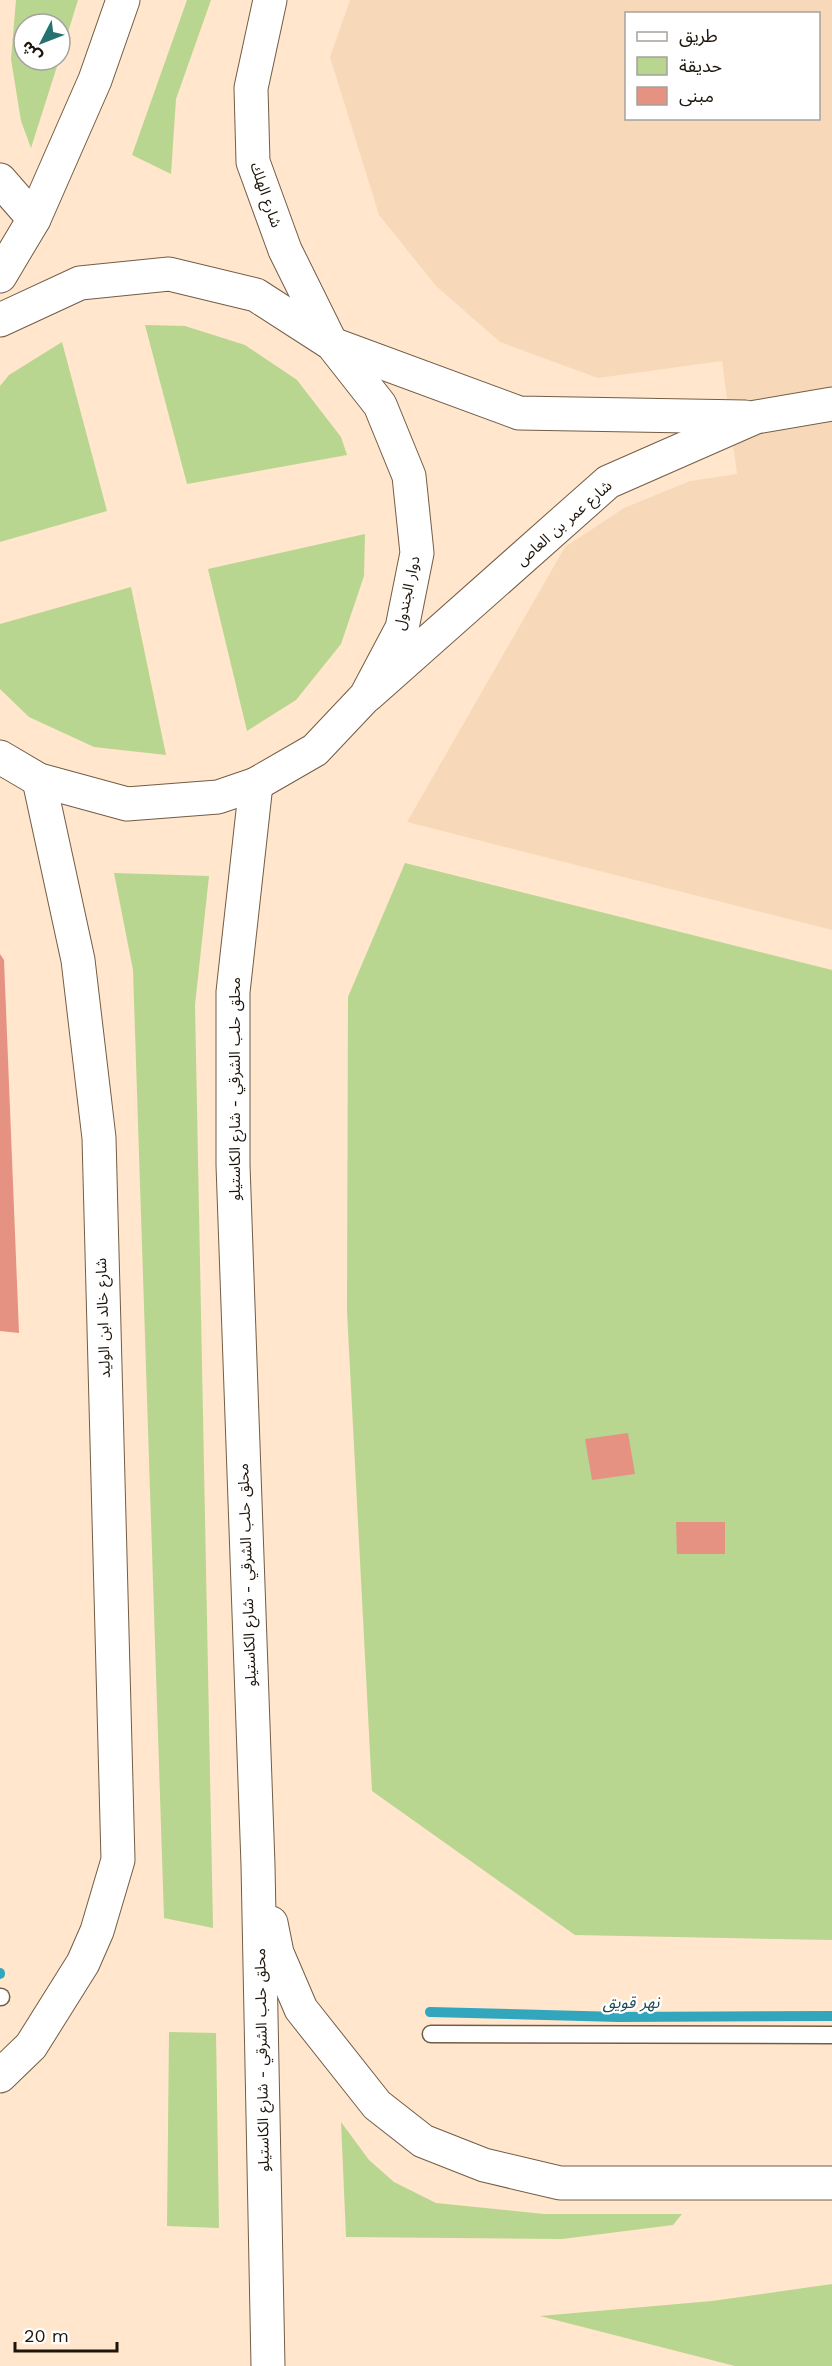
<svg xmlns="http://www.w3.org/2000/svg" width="832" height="2366" font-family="'Work Sans','Noto Sans Arabic',sans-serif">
  <rect width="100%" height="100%" fill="#ffe6cc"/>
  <path fill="#f7d9b9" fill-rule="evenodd" d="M350,0H832V930L407,822L565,547L624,508L690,481L737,474L722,361L598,378L500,342L436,286L379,215L330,57ZM626,14H818V118H626Z"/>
  <g fill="#b8d68f">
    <polygon points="16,0 78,0 60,58 60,24 24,24 24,60 59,60 31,148 21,121 11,59"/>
    <polygon points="187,0 211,0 176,99 171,174 132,155"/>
    <polygon points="145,325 185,326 245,345 297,380 341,437 347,455 187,484"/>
    <polygon points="62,342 107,511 0,542 0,386 9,375"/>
    <polygon points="365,534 364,576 341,644 296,700 247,731 208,569"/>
    <polygon points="131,587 166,755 94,747 29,717 0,689 0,624"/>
    <polygon points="405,863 832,970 832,1940 575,1935 372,1791 347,1311 348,997"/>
    <polygon points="114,873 209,876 195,1005 213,1928 164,1918 133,970"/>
    <polygon points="169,2032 216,2033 219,2228 167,2226"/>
    <polygon points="341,2122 369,2160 394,2182 436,2203 544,2214 682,2214 673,2225 562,2239 346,2237"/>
    <polygon points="832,2284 832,2366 735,2366 540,2316 712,2301"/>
  </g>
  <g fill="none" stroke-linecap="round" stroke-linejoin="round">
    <g stroke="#32a6bd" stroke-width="10">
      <polyline points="0,1973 0,1974"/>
      <polyline points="430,2012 619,2017 832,2016"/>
    </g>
  </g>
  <g fill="#e59282">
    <polygon points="0,954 4,960 19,1333 0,1331"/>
    <polygon points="628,1433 635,1474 592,1480 585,1439"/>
    <polygon points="676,1522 725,1522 725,1554 677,1554"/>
  </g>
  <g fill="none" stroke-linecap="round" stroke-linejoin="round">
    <g stroke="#725d46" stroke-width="19">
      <g id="lane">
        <polyline points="0,1997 1,1997"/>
        <polyline points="431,2034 832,2035"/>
      </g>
    </g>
    <g stroke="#725d46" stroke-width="35">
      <polyline id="street" points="0,180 34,219"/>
    </g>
    <g stroke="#725d46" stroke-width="35">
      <g id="secondary">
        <polyline points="332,344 519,413 745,417"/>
        <polyline points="368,695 608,482 756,417 832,404"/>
      </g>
    </g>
    <g stroke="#725d46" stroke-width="35">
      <g id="highway">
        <polyline points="270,0 251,88 253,162 285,250 331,343"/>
        <polyline points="0,276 34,219 95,80 123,0"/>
        <polyline points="0,320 80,283 169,274 256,295 332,344 380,405 409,476 417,553 402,628 366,696 315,750 256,784 218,797 127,804 39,780 0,757"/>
        <polyline points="256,784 233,992 233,1165 258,1865 268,2366"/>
        <polyline points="271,1923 277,1953 301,2009 377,2105 423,2141 484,2165 560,2183 832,2183"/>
        <polyline points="0,2076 31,2046 83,1963 97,1931 118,1860 99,1138 78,960 39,780"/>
      </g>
    </g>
    <use href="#lane" stroke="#fff" stroke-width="16"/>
    <use href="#street" stroke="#fff" stroke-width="33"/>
    <use href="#secondary" stroke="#fff" stroke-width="33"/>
    <use href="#highway" stroke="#fff" stroke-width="33"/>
  </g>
  <g text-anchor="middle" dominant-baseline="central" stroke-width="4.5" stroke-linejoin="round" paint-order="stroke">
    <g font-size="15" fill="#1d150b" stroke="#fff">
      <text transform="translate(266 195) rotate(71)">شارع الهلك</text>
      <text transform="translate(564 523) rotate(-41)">شارع عمر بن العاص</text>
      <text transform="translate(407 593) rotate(-78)">دوار الجندول</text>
      <text transform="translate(235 1089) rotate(-90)">محلق حلب الشرقي - شارع الكاستيلو</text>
      <text transform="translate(103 1318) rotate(-92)">شارع خالد ابن الوليد</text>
      <text transform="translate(247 1575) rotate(-92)">محلق حلب الشرقي - شارع الكاستيلو</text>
      <text transform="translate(262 2060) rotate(-91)">محلق حلب الشرقي - شارع الكاستيلو</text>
    </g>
    <g font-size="16" font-style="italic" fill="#1b4b55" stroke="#fff">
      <text x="631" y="2002">نهر قويق</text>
    </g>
  </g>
  <rect x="625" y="12" width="195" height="108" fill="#ffffff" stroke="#a5a19d" stroke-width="1.5"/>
  <rect x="637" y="32" width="30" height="9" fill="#ffffff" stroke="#a5a19d" stroke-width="1.5"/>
  <text x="679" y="42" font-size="18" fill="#1d150b">طريق</text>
  <rect x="637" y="57" width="30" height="18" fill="#b8d68f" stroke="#a5a19d" stroke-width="1.5"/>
  <text x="679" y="72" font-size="18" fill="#1d150b">حديقة</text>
  <rect x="637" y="87" width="30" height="18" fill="#e59282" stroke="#a5a19d" stroke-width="1.5"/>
  <text x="679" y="102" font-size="18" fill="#1d150b">مبنى</text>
  <g transform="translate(42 42) rotate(228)"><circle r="28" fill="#ffffff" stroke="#a5a19d" stroke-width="1.5"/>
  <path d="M0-4.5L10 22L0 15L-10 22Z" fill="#277270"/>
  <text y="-9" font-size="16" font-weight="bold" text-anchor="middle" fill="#1d150b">ش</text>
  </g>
  <path d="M15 2342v9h102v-9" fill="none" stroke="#1d150b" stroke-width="3"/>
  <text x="24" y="2342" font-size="18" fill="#1d150b" stroke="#ffffff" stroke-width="4.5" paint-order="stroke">20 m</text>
</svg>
